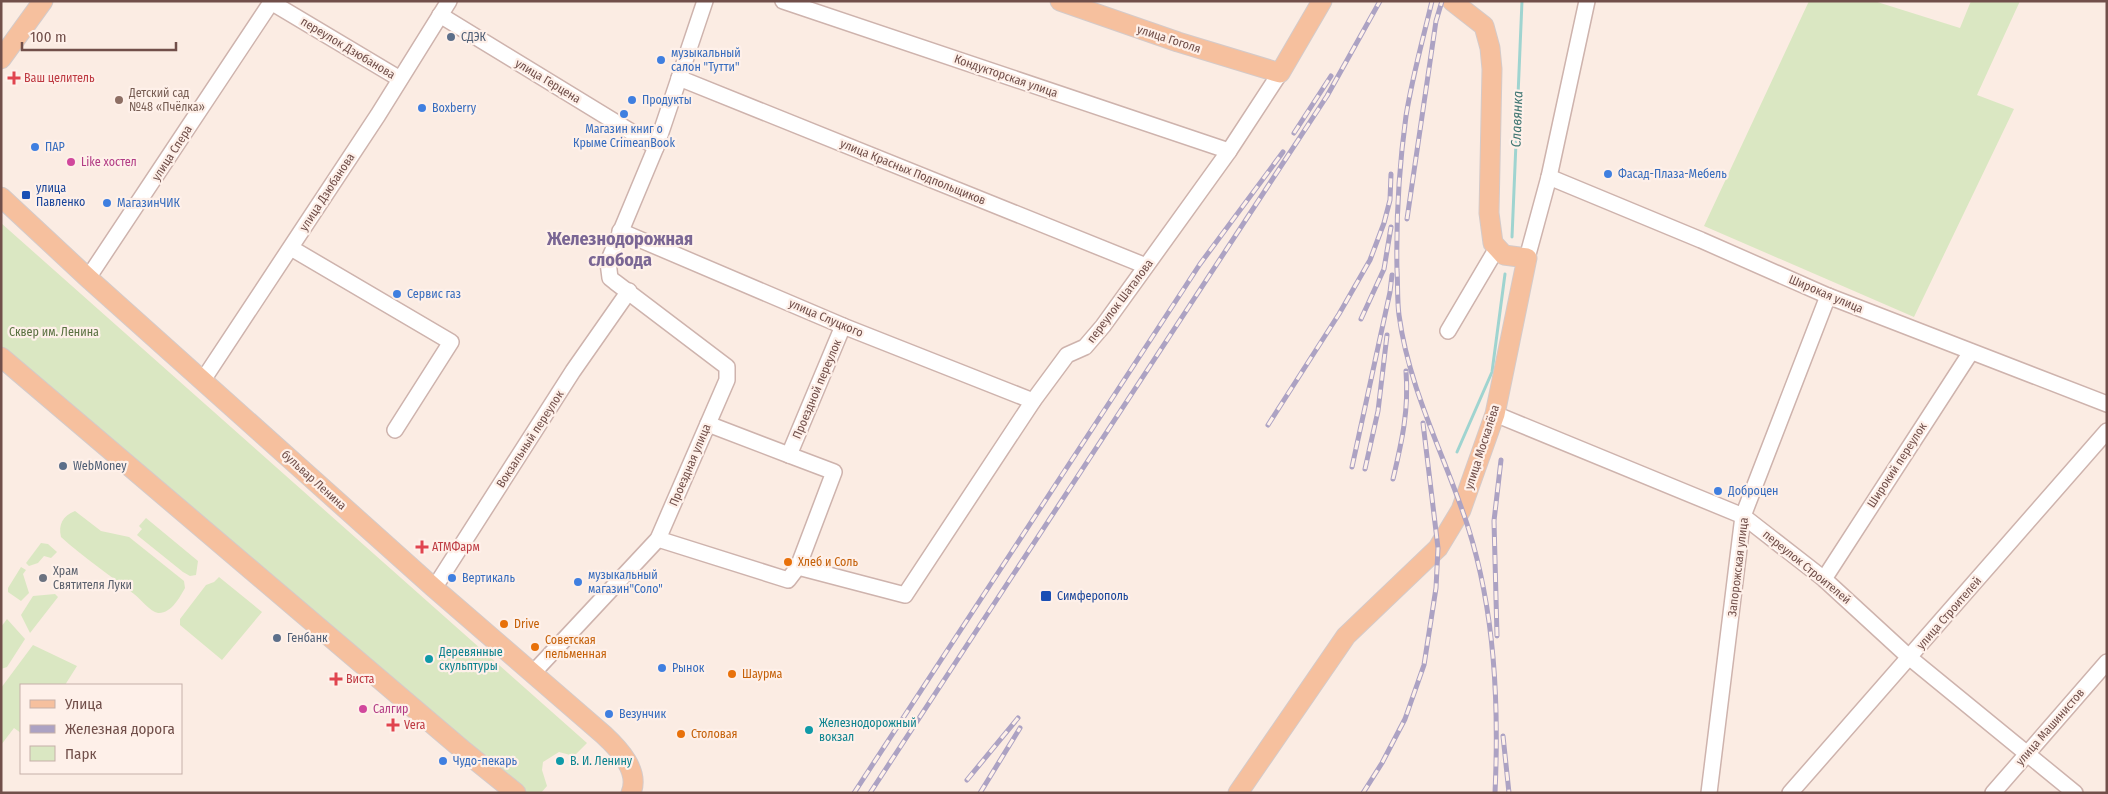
<svg xmlns="http://www.w3.org/2000/svg" width="2108" height="794" font-family="'Fira Sans Condensed',sans-serif">
  <rect width="100%" height="100%" fill="#fbece3"/>
  <g fill="#dae7c2">
    <polygon points="1809,1 1874,1 1960,28 1971,1 2020,1 1977,95 2014,109 1914,317 1704,226"/>
    <polygon points="1,223 587,743 574,756 559,752 543,762 542,770 547,786 541,793 525,793 1,348"/>
    <path d="M75,511L101,531L129,537L184,581L185,588C180,597 171,614 158,613C150,612 141,599 134,594C110,575 84,558 61,537C58,524 63,516 75,511Z"/>
    <polygon points="146,518 198,561 196,575 190,576 183,572 137,535 142,529 139,526"/>
    <polygon points="41,543 48,544 57,552 51,558 44,556 38,563 29,566 26,563"/>
    <polygon points="21,567 26,570 23,574 29,593 21,601 8,592 8,588"/>
    <polygon points="219,577 262,612 222,660 180,625 180,619 206,585 214,582"/>
    <polygon points="55,594 58,597 30,633 21,615 33,596"/>
    <polygon points="7,619 25,639 7,667 1,669 1,627"/>
    <polygon points="33,645 77,666 65,685 21,685 21,733 14,728 1,745 1,688"/>
  </g>
  <g fill="none" stroke-linecap="round" stroke-linejoin="round">
    <g stroke="#9fd4d0" stroke-width="3">
      <polyline points="1512,237 1522,1"/>
      <polyline points="1457,452 1492,372 1505,274"/>
    </g>
    <g stroke="#ceb3ad" stroke-width="18">
      <g id="minor">
        <polyline points="783,1 1229,151"/>
        <polyline points="271,2 400,79"/>
        <polyline points="440,15 656,147"/>
        <polyline points="679,78 1146,266"/>
        <polyline points="1549,177 1701,240 1828,296 2107,404"/>
        <polyline points="620,231 843,326 1033,401"/>
        <polyline points="291,248 451,342 395,430"/>
        <polyline points="1527,258 1549,177 1587,1"/>
        <polyline points="88,278 272,1"/>
        <polyline points="1448,331 1497,248"/>
        <polyline points="203,380 378,115 449,1"/>
        <polyline points="1495,414 1743,516 1824,579 1910,658 2075,793"/>
        <polyline points="708,424 789,455 843,326"/>
        <polyline points="789,455 834,472 798,567"/>
        <polyline points="658,539 788,580 798,567 905,595 1033,401 1067,355 1085,347 1103,326 1229,151 1280,73"/>
        <polyline points="1824,579 1971,352"/>
        <polyline points="433,587 440,579 573,371 629,291"/>
        <polyline points="533,673 658,539 727,380 727,367 615,282 610,278 608,262 656,147 705,1"/>
        <polyline points="1709,793 1743,516 1828,296"/>
        <polyline points="1790,793 2107,431"/>
        <polyline points="1993,793 2107,662"/>
      </g>
    </g>
    <g stroke="#d4cac9" stroke-width="21">
      <g id="major">
        <polyline points="1060,1 1178,42 1280,73 1322,1"/>
        <polyline points="1,59 43,1"/>
        <path d="M1,197L88,278L433,587L604,735C619,749 640,771 631,793"/>
        <polyline points="1,357 464,751 516,793"/>
        <polyline points="1238,793 1346,636 1438,548 1461,510 1495,414 1527,258 1504,255 1493,243 1489,213 1492,69 1490,48 1484,26 1452,1"/>
      </g>
    </g>
    <use href="#minor" stroke="#fff" stroke-width="15"/>
    <use href="#major" stroke="#f6c09e" stroke-width="19"/>
    <g stroke="#aca2c3" stroke-width="5">
      <g id="rail">
        <path d="M1432,1C1423,39 1412,78 1406,116C1399,167 1396,219 1397,270C1398,285 1397,300 1399,315C1409,390 1445,456 1468,527C1495,612 1499,704 1495,793"/>
        <polyline points="1294,133 1331,76"/>
        <polyline points="1407,219 1436,21 1442,1"/>
        <polyline points="1361,319 1384,269 1391,227"/>
        <polyline points="1268,425 1339,314 1370,260 1384,223 1390,200 1391,174"/>
        <polyline points="1352,467 1390,292 1392,275"/>
        <polyline points="1365,469 1378,411 1387,335"/>
        <path d="M1393,479C1402,441 1409,410 1406,371"/>
        <polyline points="1497,636 1494,521 1501,460"/>
        <polyline points="1503,736 1509,793"/>
        <polyline points="967,780 1018,718"/>
        <polyline points="854,793 1200,264 1283,152"/>
        <polyline points="870,793 1327,96 1380,1"/>
        <polyline points="980,793 1020,728"/>
        <polyline points="1363,793 1382,763 1405,719 1424,665 1436,588 1438,548 1423,423"/>
      </g>
    </g>
    <use href="#rail" stroke="#fef0e9" stroke-width="3" stroke-dasharray="9" stroke-linecap="butt"/>
  </g>
  <g fill="#5c6f8a" stroke="#fef0e9" stroke-width="2">
    <circle cx="451" cy="37" r="5"/>
    <circle cx="63" cy="466" r="5"/>
    <circle cx="277" cy="638" r="5"/>
  </g>
  <g fill="#3f7fe0" stroke="#fef0e9" stroke-width="2">
    <circle cx="661" cy="60" r="5"/>
    <circle cx="632" cy="100" r="5"/>
    <circle cx="422" cy="108" r="5"/>
    <circle cx="624" cy="114" r="5"/>
    <circle cx="35" cy="147" r="5"/>
    <circle cx="1608" cy="174" r="5"/>
    <circle cx="107" cy="203" r="5"/>
    <circle cx="397" cy="294" r="5"/>
    <circle cx="1718" cy="491" r="5"/>
    <circle cx="452" cy="578" r="5"/>
    <circle cx="578" cy="582" r="5"/>
    <circle cx="662" cy="668" r="5"/>
    <circle cx="609" cy="714" r="5"/>
    <circle cx="443" cy="761" r="5"/>
  </g>
  <g fill="#e0444e" stroke="#fef0e9" stroke-width="2">
    <path d="M11.5 70.5h5v5h5v5h-5v5h-5v-5h-5v-5h5z"/>
    <path d="M419.5 539.5h5v5h5v5h-5v5h-5v-5h-5v-5h5z"/>
    <path d="M333.5 671.5h5v5h5v5h-5v5h-5v-5h-5v-5h5z"/>
    <path d="M390.5 717.5h5v5h5v5h-5v5h-5v-5h-5v-5h5z"/>
  </g>
  <circle fill="#8d6e63" stroke="#fef0e9" stroke-width="2" cx="119" cy="100" r="5"/>
  <g fill="#d1479c" stroke="#fef0e9" stroke-width="2">
    <circle cx="71" cy="162" r="5"/>
    <circle cx="363" cy="709" r="5"/>
  </g>
  <g fill="#1a4fb4" stroke="#fef0e9" stroke-width="2">
    <rect x="21" y="190" width="10" height="10" rx="2.5"/>
    <rect x="1040" y="590" width="12" height="12" rx="2.5"/>
  </g>
  <g fill="#e8710a" stroke="#fef0e9" stroke-width="2">
    <circle cx="788" cy="562" r="5"/>
    <circle cx="504" cy="624" r="5"/>
    <circle cx="535" cy="647" r="5"/>
    <circle cx="732" cy="674" r="5"/>
    <circle cx="681" cy="734" r="5"/>
  </g>
  <circle fill="#6b7280" stroke="#fef0e9" stroke-width="2" cx="43" cy="578" r="5"/>
  <g fill="#0f9aa8" stroke="#fef0e9" stroke-width="2">
    <circle cx="429" cy="659" r="5"/>
    <circle cx="809" cy="730" r="5"/>
    <circle cx="560" cy="761" r="5"/>
  </g>
  <g text-anchor="middle" dominant-baseline="central" stroke-width="4.5" stroke-linejoin="round" paint-order="stroke">
    <g font-size="12" fill="#4e5e75" stroke="#fef0e9" text-anchor="start">
      <text x="461" y="37">СДЭК</text>
      <text x="73" y="466">WebMoney</text>
      <text x="287" y="638">Генбанк</text>
    </g>
    <g font-size="12" fill="#714f4a" stroke="#fef0e9">
      <text transform="translate(1169 39) rotate(18)">улица Гоголя</text>
      <text transform="translate(348 48) rotate(31)">переулок Дзюбанова</text>
      <text transform="translate(1006 76) rotate(19)">Кондукторская улица</text>
      <text transform="translate(548 81) rotate(31)">улица Герцена</text>
      <text transform="translate(172 153) rotate(-57)">улица Спера</text>
      <text transform="translate(913 172) rotate(22)">улица Красных Подпольщиков</text>
      <text transform="translate(327 192) rotate(-57)">улица Дзюбанова</text>
      <text transform="translate(1826 294) rotate(23)">Широкая улица</text>
      <text transform="translate(1120 301) rotate(-53)">переулок Шаталова</text>
      <text transform="translate(826 318) rotate(23)">улица Слуцкого</text>
      <text transform="translate(817 389) rotate(-67)">Проездной переулок</text>
      <text transform="translate(530 439) rotate(-57)">Вокзальный переулок</text>
      <text transform="translate(1482 447) rotate(-72)">улица Москалёва</text>
      <text transform="translate(690 465) rotate(-67)">Проездная улица</text>
      <text transform="translate(1897 465) rotate(-57)">Широкий переулок</text>
      <text transform="translate(314 480) rotate(42)">бульвар Ленина</text>
      <text transform="translate(1738 567) rotate(-83)">Запорожская улица</text>
      <text transform="translate(1807 567) rotate(39)">переулок Строителей</text>
      <text transform="translate(1949 613) rotate(-49)">улица Строителей</text>
      <text transform="translate(2050 727) rotate(-49)">улица Машинистов</text>
    </g>
    <g font-size="12" fill="#366cbe" stroke="#fef0e9" text-anchor="start">
      <text x="671" y="53">музыкальный<tspan x="671" dy="14">салон "Тутти"</tspan></text>
      <text x="642" y="100">Продукты</text>
      <text x="432" y="108">Boxberry</text>
      <text x="624" y="129" text-anchor="middle">Магазин книг о<tspan x="624" dy="14">Крыме CrimeanBook</tspan></text>
      <text x="45" y="147">ПАР</text>
      <text x="1618" y="174">Фасад-Плаза-Мебель</text>
      <text x="117" y="203">МагазинЧИК</text>
      <text x="407" y="294">Сервис газ</text>
      <text x="1728" y="491">Доброцен</text>
      <text x="588" y="575">музыкальный<tspan x="588" dy="14">магазин"Соло"</tspan></text>
      <text x="462" y="578">Вертикаль</text>
      <text x="672" y="668">Рынок</text>
      <text x="619" y="714">Везунчик</text>
      <text x="453" y="761">Чудо-пекарь</text>
    </g>
    <g font-size="12" fill="#be3a42" stroke="#fef0e9" text-anchor="start">
      <text x="24" y="78">Ваш целитель</text>
      <text x="432" y="547">АТМФарм</text>
      <text x="346" y="679">Виста</text>
      <text x="404" y="725">Vera</text>
    </g>
    <g font-size="12" fill="#785e54" stroke="#fef0e9" text-anchor="start">
      <text x="129" y="93">Детский сад<tspan x="129" dy="14">№48 «Пчёлка»</tspan></text>
    </g>
    <g font-size="12" fill="#b23c85" stroke="#fef0e9" text-anchor="start">
      <text x="81" y="162">Like хостел</text>
      <text x="373" y="709">Салгир</text>
    </g>
    <g font-size="12" fill="#164399" stroke="#fef0e9" text-anchor="start">
      <text x="36" y="188">улица<tspan x="36" dy="14">Павленко</tspan></text>
      <text x="1057" y="596">Симферополь</text>
    </g>
    <g font-size="12" fill="#5a7141" stroke="#fef0e9">
      <text x="54" y="332">Сквер им. Ленина</text>
    </g>
    <g font-size="12" fill="#c56008" stroke="#fef0e9" text-anchor="start">
      <text x="798" y="562">Хлеб и Соль</text>
      <text x="514" y="624">Drive</text>
      <text x="545" y="640">Советская<tspan x="545" dy="14">пельменная</tspan></text>
      <text x="742" y="674">Шаурма</text>
      <text x="691" y="734">Столовая</text>
    </g>
    <g font-size="12" fill="#5b616d" stroke="#fef0e9" text-anchor="start">
      <text x="53" y="571">Храм<tspan x="53" dy="14">Святителя Луки</tspan></text>
    </g>
    <g font-size="12" fill="#0d838f" stroke="#fef0e9" text-anchor="start">
      <text x="439" y="652">Деревянные<tspan x="439" dy="14">скульптуры</tspan></text>
      <text x="819" y="723">Железнодорожный<tspan x="819" dy="14">вокзал</tspan></text>
      <text x="570" y="761">В. И. Ленину</text>
    </g>
    <g font-size="14" font-style="italic" fill="#407672" stroke="#fef0e9">
      <text transform="translate(1517 119) rotate(-88)">Славянка</text>
    </g>
    <g font-size="18" font-weight="bold" fill="#7a6694" stroke="#fef0e9">
      <text x="620" y="239">Железнодорожная<tspan x="620" dy="21">слобода</tspan></text>
    </g>
  </g>
  <rect width="2108" height="794" fill="none" stroke="#714f4a" stroke-width="5"/>
  <rect x="20" y="684" width="162" height="90" fill="#fef0e9" stroke="#c6b0a9"/>
  <rect x="30" y="700" width="25" height="8" fill="#f6c09e" stroke="#c6b0a9"/>
  <text x="65" y="709" font-size="15" fill="#714f4a">Улица</text>
  <rect x="30" y="725" width="25" height="8" fill="#aca2c3" stroke="#c6b0a9"/>
  <text x="65" y="734" font-size="15" fill="#714f4a">Железная дорога</text>
  <rect x="30" y="746" width="25" height="15" fill="#dae7c2" stroke="#c6b0a9"/>
  <text x="65" y="759" font-size="15" fill="#714f4a">Парк</text>
  <path d="M22 42v8h154v-8" fill="none" stroke="#714f4a" stroke-width="2.5"/>
  <text x="30" y="42" font-size="15" fill="#714f4a" stroke="#fef0e9" stroke-width="4" paint-order="stroke">100 m</text>
</svg>
